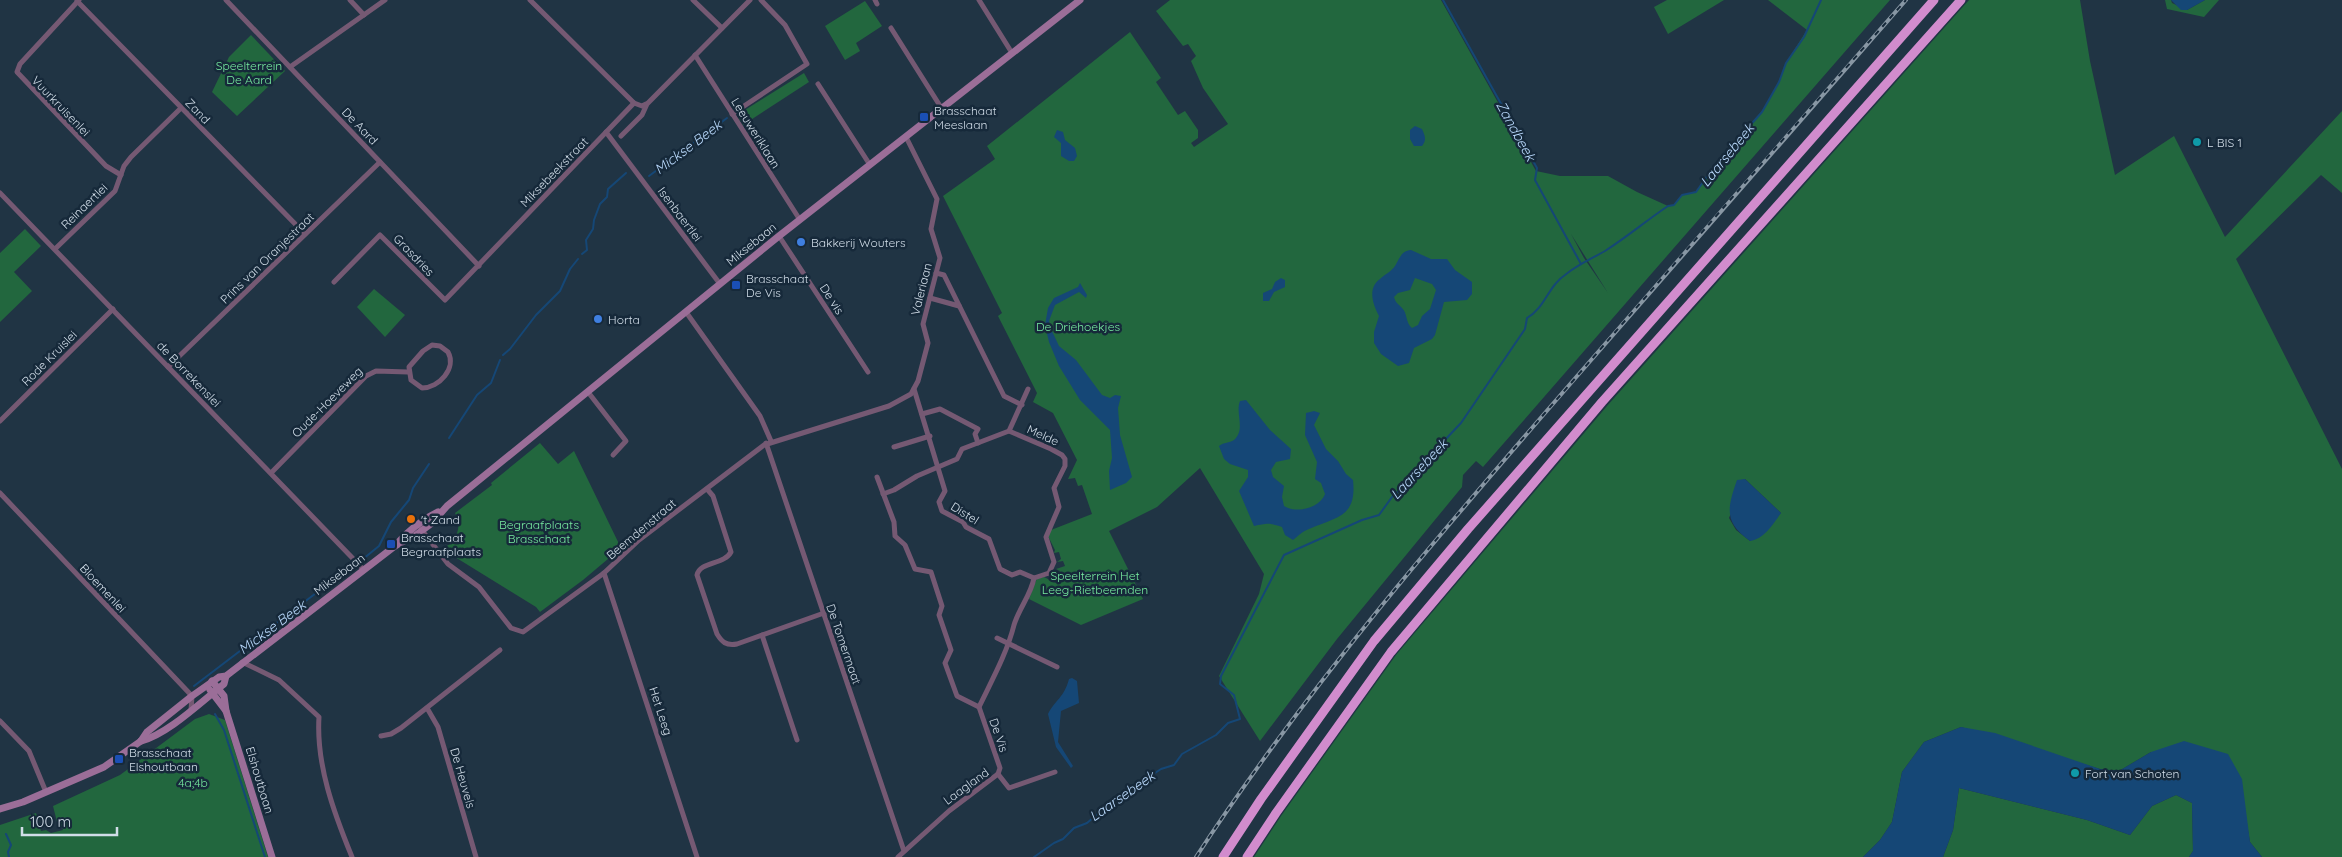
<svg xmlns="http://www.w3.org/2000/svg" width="2342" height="857" font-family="Quicksand,sans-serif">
  <rect width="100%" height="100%" fill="#203444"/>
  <g fill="#22673e" fill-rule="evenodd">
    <path d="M1170,0H1441L1536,171L1560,176H1608L1637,192L1668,206L1674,205L1682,195L1696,192L1715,165L1762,112L1779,82L1786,63L1807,30L1768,0H1890L1483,467L1476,461L1463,475L1462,487L1337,639L1260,741L1219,676L1259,594L1264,574L1200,468L1157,507L1109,531L1143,599L1081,625L1029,599L1037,578L1044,577L1056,583L1058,580L1053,573L1058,575L1060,571L1056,569L1065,566L1063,561L1057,562L1061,559L1059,552L1054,553L1055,550L1048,536L1051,530L1092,514L1082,485L1078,486L1075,478L1068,479L1077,460L1053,413L1033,402L1037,393L998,316L1002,313L943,196L995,159L987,146L1130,32L1161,78L1156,82L1178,115L1185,111L1198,130V138L1191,143L1194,147L1228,124L1203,88L1191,61L1196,56L1188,44L1183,46L1156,11ZM1571,234L1608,293L1584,258Z"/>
    <polygon points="1667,0 1724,0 1668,34 1654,7"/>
    <path d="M1969,0H2080L2090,61L2115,175L2174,136L2225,237L2342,111V193L2321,175L2236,259L2342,469V857H2262L2250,842L2246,818L2151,752L2119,771L2100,769L1961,727L1924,742L1902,772L1892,822L1880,840L1863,857H1254L1281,816L1396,655L1607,406ZM1745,479L1781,513L1750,541L1736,530L1729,518Z"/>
    <polygon points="2165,0 2171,0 2172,3 2187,10 2205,0 2219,0 2204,17 2167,9"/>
    <polygon points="865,1 882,26 856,43 860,51 845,60 825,26"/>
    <polygon points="251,35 285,71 237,116 212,92 229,57"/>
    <polygon points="804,73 809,82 743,125 737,115"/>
    <polygon points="25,229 41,246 14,272 32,291 0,322 0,253"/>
    <polygon points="374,289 405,315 385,337 357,307"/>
    <path d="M540,443L558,464L574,451L621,548L583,580L540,612L536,607L442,549C456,542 463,527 455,513L492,485L491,483Z"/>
    <polygon points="209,714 225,720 268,857 0,857 0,825 36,813 41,831 46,830 51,833 63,830 62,826 58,826 53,806 120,775 195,719"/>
    <polygon points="1959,788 2087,820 2130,835 2152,806 2176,795 2192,803 2193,851 2189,857 1943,857 1953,830"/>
  </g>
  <g fill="#154776" fill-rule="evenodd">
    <polygon points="2171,0 2205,0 2187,10 2181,10"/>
    <path d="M1415,126L1422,129C1425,136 1427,140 1422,146H1414L1410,139V130Z"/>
    <polygon points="1057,130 1063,132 1065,140 1075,148 1077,156 1074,161 1069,161 1061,156 1061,143 1054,137"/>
    <path d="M1411,250L1431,259H1447L1455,270L1472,282V294L1467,300L1444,302L1435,335L1432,339L1414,348L1409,363L1398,366L1381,354L1374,343V332L1379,316C1373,305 1367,288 1380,279C1385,274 1391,272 1395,266C1400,258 1401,251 1411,250ZM1415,278L1432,284L1436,290L1430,309L1422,316L1418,325L1412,328C1405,322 1408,314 1402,308C1398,303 1396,304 1394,297L1398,293L1410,290Z"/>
    <polygon points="1281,278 1285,280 1285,287 1274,292 1269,301 1263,301 1263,293 1272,289 1275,282"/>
    <polygon points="1080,283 1087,295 1086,298 1079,292 1055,305 1049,321 1051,329 1059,346 1076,360 1102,395 1110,398 1115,395 1121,396 1118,408 1120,435 1132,477 1126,483 1110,490 1109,471 1112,458 1110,430 1080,400 1059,366 1049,342 1045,325 1048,308 1054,298 1078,287"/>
    <path d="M1246,400L1270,430L1291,449L1290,459L1276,462L1271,470L1273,477L1284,486L1282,497L1284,506C1296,514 1320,508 1325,494L1321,483L1315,479L1317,462L1305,435L1306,413L1314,411L1320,413L1314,425L1326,449L1338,461L1346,474L1353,480C1357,517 1337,517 1309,529C1303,531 1298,536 1293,540L1285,535L1282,527C1268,522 1266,524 1254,526L1239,491L1248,477V470L1230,464L1224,459L1219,446C1224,442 1229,443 1234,440C1246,430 1235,413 1240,401Z"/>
    <path d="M1745,479L1781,513C1773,524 1764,539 1750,541C1724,522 1727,509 1737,480Z"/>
    <path d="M1072,678L1077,681L1079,703L1061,711L1058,742L1073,766L1071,768L1056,747L1048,714C1055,700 1064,698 1069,679Z"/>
    <polygon points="1961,727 1995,733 2100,769 2119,771 2151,752 2184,741 2228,754 2242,779 2250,842 2262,857 2189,857 2193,851 2192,803 2176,795 2152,806 2130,835 2087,820 1959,788 1953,830 1943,857 1863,857 1880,840 1892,822 1902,772 1924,742"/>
  </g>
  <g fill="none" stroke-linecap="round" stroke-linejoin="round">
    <g stroke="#154776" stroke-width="2">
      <polyline points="1443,0 1537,168 1535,180 1581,264"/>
      <polyline points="649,176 727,118"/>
      <polyline points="582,254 587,250 586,240 593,229 594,220 600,204 607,197 608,189 626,173"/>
      <polyline points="503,355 510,349 536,315 560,291 570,269 578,259"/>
      <polyline points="449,438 477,395 491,383 500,360"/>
      <polyline points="363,559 379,546 391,522 409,500 413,488 429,464"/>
      <polyline points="194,686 349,568"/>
      <polyline points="215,714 224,730 265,857"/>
      <polyline points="6,834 11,845 8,852 9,857"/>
      <path d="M1034,857L1054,843L1063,839L1074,828L1087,823L1113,801L1161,769L1174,765L1182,754L1216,735L1228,723L1240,719L1234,695L1220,684L1221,676L1284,555L1362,520L1379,515L1392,497L1401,489L1406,479L1436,453L1442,443L1461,423L1525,329L1527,318C1545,308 1548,286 1565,275C1577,265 1591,259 1605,251C1627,237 1647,220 1668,206L1674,205L1682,195L1696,192L1715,165L1762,112L1779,82L1786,63L1804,37L1821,0"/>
    </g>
    <g stroke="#755973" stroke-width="5">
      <polyline points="79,0 20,64 17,72 106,166 121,175"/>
      <polyline points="226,0 479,266"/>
      <polyline points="350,0 364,15"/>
      <polyline points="530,0 634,103 642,106 646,104"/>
      <polyline points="693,0 722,28"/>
      <polyline points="875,0 877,4"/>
      <polyline points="979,0 1012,53"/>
      <polyline points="77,1 305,234"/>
      <polyline points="891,28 942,109"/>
      <polyline points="695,55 800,220"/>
      <polyline points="290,67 385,0"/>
      <polyline points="818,84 870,165"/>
      <polyline points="732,114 807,64 785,25 761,0"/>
      <polyline points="606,132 720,284"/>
      <polyline points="621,136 642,115 647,104 750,0"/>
      <polyline points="0,193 364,570"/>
      <polyline points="779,236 868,372"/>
      <polyline points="55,249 115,191 124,166 131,157 181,108"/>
      <polyline points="936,273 944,275 1004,396 1022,405"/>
      <polyline points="334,282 380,235 445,300 634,103"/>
      <polyline points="930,298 959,306"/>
      <polyline points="686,312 760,416 771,441"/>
      <path d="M432,345L440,346L448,352C457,368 439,388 422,388L411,380L409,367L423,351Z"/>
      <polyline points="168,367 380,162"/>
      <polyline points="914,389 945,491 939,502 942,511 963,522 966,527 989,539 1000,569 1012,575 1020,572 1034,578 1049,573 1054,562 1046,537 1059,507 1054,488 1065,466 1065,459 1062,455 1051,449 1009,431"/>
      <polyline points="588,392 626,441 613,455"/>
      <polyline points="922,414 940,409 978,429 975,434 978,443"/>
      <polyline points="0,421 113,309"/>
      <polyline points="766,443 904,851"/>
      <polyline points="894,447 930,436"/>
      <polyline points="271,473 366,376 376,371 408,372"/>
      <polyline points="877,477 894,522 895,536 905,545 915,569 931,572 942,606 939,615 951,650 945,663 957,696 979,707 1000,768 998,774"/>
      <path d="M707,489L713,496L731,552C724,565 700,561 697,575L717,634C722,642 726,646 737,644L824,613"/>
      <polyline points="0,493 192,696 191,710"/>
      <polyline points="883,494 894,490 917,476 957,459 962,449 1009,431 1028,389"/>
      <polyline points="421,529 448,564 479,587 511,628 523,632 604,573 639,540 764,445 889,406 911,394 918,381 928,343 923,324 940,258 931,229 937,199 906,137"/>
      <polyline points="604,573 697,857"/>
      <polyline points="762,635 797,740"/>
      <polyline points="997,638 1057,667"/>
      <path d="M242,662L279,680L319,717C316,765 334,813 352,857"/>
      <path d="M979,707C992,680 1007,653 1014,625C1019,608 1031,595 1034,578"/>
      <polyline points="427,708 438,727 476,857"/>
      <polyline points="0,721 29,751 46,792"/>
      <polyline points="381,736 391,734 401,728 500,650"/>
      <polyline points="998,774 1009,788 1055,772"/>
      <polyline points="898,857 949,811 998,774"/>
    </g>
    <g stroke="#9b6e98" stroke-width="7">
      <polyline points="395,546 416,535 432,523 447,506 779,236 1080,0"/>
      <polyline points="212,681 224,696 226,711 272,857"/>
      <polyline points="210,690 226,711"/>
      <path d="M141,741C167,735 202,701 224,684L226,676"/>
      <path d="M0,809L23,802L104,767L141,741L147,732L192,696L219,677L226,676L395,546C407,532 421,520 438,512"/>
    </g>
    <g stroke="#d18ccd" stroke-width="9">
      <polyline points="1223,857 1261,799 1374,641 1468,529 1934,0"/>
      <polyline points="1247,857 1276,813 1391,652 1602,402 1961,0"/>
    </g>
    <g stroke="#8897a4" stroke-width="4">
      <path id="rail" d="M1196,857C1310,683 1442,531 1578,375C1687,249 1796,124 1906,0"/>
    </g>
    <use href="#rail" stroke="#16293a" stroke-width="2" stroke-dasharray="5.5" stroke-linecap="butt"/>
  </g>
  <g fill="#1a4fb4" stroke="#16293a" stroke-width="2">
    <rect x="919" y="112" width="10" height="10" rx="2.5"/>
    <rect x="731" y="280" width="10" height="10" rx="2.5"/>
    <rect x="386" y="539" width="10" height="10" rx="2.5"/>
    <rect x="114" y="754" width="10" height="10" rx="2.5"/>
  </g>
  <g fill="#0f9aa8" stroke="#16293a" stroke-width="2">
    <circle cx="2197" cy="142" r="5"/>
    <circle cx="2075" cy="773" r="5"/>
  </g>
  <g fill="#3f7fe0" stroke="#16293a" stroke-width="2">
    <circle cx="801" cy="242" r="5"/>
    <circle cx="598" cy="319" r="5"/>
  </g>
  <circle fill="#e8710a" stroke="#16293a" stroke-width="2" cx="411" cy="519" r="5"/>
  <g text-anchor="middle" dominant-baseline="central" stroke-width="5" stroke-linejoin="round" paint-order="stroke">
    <g font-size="12" fill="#78eca0" stroke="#16293a">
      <text x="249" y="65">Speelterrein<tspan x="249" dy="14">De Aard</tspan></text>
      <text x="1078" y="326">De Driehoekjes</text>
      <text x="539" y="524">Begraafplaats<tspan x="539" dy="14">Brasschaat</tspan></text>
      <text x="1095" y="575">Speelterrein Het<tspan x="1095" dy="14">Leeg-Rietbeemden</tspan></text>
      <text x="193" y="782">4a;4b</text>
    </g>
    <g font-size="12" fill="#d1dde8" stroke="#16293a">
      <text transform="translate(61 106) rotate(46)">Vuurkruisenlei</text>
      <text transform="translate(198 111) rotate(46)">Zand</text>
      <text transform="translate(360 126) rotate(46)">De Aard</text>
      <text transform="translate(756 133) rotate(58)">Leeuweriklaan</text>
      <text transform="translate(554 172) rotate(-46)">Miksebeekstraat</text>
      <text transform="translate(84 206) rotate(-44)">Reinaertlei</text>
      <text transform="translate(680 214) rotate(53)">Isenbaertlei</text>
      <text transform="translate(751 244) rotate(-39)">Miksebaan</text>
      <text transform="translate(414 255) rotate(46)">Grasdries</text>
      <text transform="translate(267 258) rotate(-44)">Prins van Oranjestraat</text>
      <text transform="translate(921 289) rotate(-76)">Valeriaan</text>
      <text transform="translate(832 299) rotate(57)">De vis</text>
      <text transform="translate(49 358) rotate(-45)">Rode Kruislei</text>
      <text transform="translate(189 374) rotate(46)">de Borrekenslei</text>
      <text transform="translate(327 402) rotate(-45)">Oude-Hoeveweg</text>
      <text transform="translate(1043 435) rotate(24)">Melde</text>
      <text transform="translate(965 513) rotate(32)">Distel</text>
      <text transform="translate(641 529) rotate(-40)">Beemdenstraat</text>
      <text transform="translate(339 574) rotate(-37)">Miksebaan</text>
      <text transform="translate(103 588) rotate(47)">Bloemenlei</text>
      <text transform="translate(844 644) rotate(71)">De Tomermaat</text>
      <text transform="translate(661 711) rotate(72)">Het Leeg</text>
      <text transform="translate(999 735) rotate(71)">De Vis</text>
      <text transform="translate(463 778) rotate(74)">De Heuvels</text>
      <text transform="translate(260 780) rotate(73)">Elshoutbaan</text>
      <text transform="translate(966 786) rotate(-36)">Laagland</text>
    </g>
    <g font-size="12" fill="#d1dde8" stroke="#16293a" text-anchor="start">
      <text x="934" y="110">Brasschaat<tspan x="934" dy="14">Meeslaan</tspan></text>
      <text x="2207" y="142">L BIS 1</text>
      <text x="811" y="242">Bakkerij Wouters</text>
      <text x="746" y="278">Brasschaat<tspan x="746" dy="14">De Vis</tspan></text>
      <text x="608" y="319">Horta</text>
      <text x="421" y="519">'t Zand</text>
      <text x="401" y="537">Brasschaat<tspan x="401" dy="14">Begraafplaats</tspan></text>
      <text x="129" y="752">Brasschaat<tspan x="129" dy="14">Elshoutbaan</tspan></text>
      <text x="2085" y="773">Fort van Schoten</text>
    </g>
    <g font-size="14" font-style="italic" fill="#badafd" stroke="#16293a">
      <text transform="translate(1516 131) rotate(61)">Zandbeek</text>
      <text transform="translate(688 147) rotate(-37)">Mickse Beek</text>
      <text transform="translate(1727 155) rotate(-51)">Laarsebeek</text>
      <text transform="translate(1419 469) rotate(-47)">Laarsebeek</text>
      <text transform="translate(272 627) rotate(-37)">Mickse Beek</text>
      <text transform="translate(1122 796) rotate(-35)">Laarsebeek</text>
    </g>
  </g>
  <path d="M22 827v8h95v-8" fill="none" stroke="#d1dde8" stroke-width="2.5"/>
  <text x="30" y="827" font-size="15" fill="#d1dde8" stroke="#16293a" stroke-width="4" paint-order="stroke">100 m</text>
</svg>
